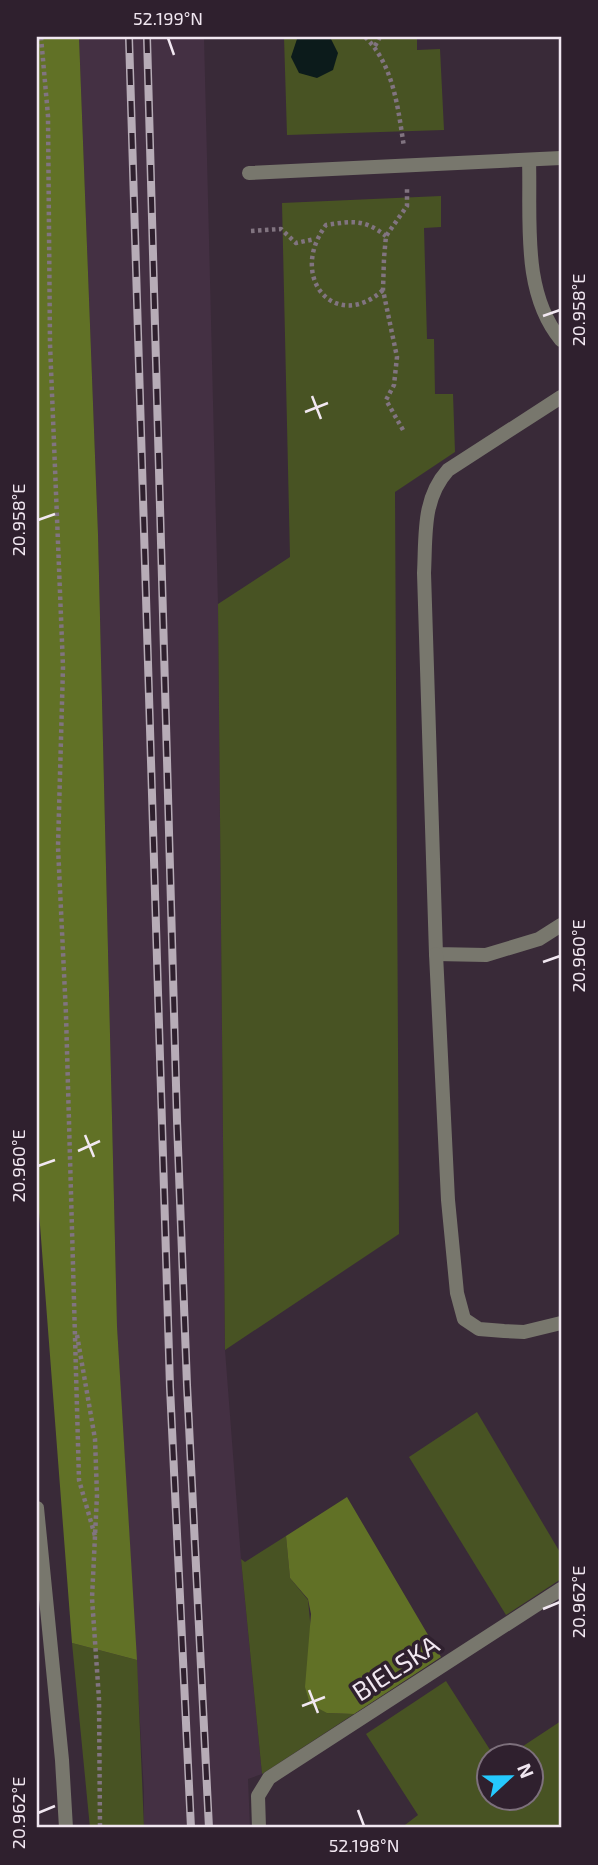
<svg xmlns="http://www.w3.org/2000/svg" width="598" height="1865" font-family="'Exo 2',sans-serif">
  <rect width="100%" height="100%" fill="#392a38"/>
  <polygon fill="#443043" points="79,37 204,37 218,604 225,1350 241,1559 262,1774 248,1779 250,1828 144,1828 144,1792 117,1326 98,534"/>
  <g fill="#485323">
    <polygon points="284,37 417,37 417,50 440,49 444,130 287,135"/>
    <polygon points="441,196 441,227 424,228 427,339 434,339 435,394 453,394 455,452 395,492 399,1234 225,1350 218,604 290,557 282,203"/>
    <polygon points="477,1412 561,1554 561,1579 506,1615 409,1457"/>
    <polygon points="286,1536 290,1578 308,1600 311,1631 327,1713 354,1714 262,1774 241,1559 245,1562"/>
    <polygon points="72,1643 137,1660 144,1828 90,1828"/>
    <polygon points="446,1681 494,1756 490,1756 490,1798 532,1798 532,1756 508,1756 561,1721 561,1828 401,1828 418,1815 366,1734"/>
  </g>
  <g fill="#617126">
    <polygon points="37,37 79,37 98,534 117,1326 137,1660 72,1643 39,1212 37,1151"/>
    <polygon points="347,1497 441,1657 354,1714 327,1713 310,1704 305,1687 311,1614 308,1599 290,1578 286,1536"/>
  </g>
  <polygon fill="#0c1b1b" points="302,37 330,37 338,53 333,70 317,78 299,73 291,57 297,39"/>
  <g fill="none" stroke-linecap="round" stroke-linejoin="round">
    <g stroke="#817480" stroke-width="4.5" stroke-dasharray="3.5 3.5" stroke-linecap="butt">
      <polyline points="41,37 48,116 50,344 63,667 58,847 66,1015 79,1480 95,1536"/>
      <path d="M365,37C394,65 398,109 404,147"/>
      <polyline points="375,46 380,37"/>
      <polyline points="251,231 281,229 296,243 315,239"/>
      <path d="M383,290C336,333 287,278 326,225C353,221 364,219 386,236"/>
      <polyline points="403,430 386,400 394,385 397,357 383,290 384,258 386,236 407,206 407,187"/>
      <polyline points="77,1335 95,1439 97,1495 92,1598 99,1699 100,1828"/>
    </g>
    <g stroke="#78776d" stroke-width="14">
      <path d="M529,160C531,219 521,292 561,340"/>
      <polyline points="249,173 561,158"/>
      <path d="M561,397L448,470C422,499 426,535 424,573L436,954L486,955L539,939L561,925"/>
      <polyline points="436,954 448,1200 457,1293 464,1319 479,1329 504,1331 524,1332 561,1323"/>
      <polyline points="37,1508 62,1760 66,1828"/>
      <polyline points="259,1828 258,1796 269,1778 561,1589"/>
    </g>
    <g stroke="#b7acb7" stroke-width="8">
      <g id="rail">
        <polyline points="129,37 170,1387 191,1828"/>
        <polyline points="147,37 177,1121 187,1385 209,1828"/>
      </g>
    </g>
    <use href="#rail" stroke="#2f202e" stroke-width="5" stroke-dasharray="16" stroke-linecap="butt"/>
  </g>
  <path fill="none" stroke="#f1e7f1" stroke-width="2.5" d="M168,38L174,55M543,316L560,310M312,396L321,419M305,412L328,403M38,520L55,514M543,962L560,956M85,1135L94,1157M78,1151L100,1141M38,1166L55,1160M543,1609L560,1602M309,1690L318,1713M302,1706L325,1697M358,1810L364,1826M38,1813L55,1806"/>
  <g text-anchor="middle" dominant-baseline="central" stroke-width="7" stroke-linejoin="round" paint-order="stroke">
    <g font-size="26" fill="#f1e7f1" stroke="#2f202e">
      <text transform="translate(395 1667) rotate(-33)">BIELSKA</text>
    </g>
  </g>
  <rect width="598" height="1865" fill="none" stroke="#2f202e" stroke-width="77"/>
  <g transform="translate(510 1777) rotate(68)"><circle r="33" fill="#2f202e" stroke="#7d707c" stroke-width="2"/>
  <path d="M0-5L12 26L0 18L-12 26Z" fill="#25c9fe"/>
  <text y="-10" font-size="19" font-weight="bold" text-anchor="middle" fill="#f1e7f1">N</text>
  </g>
  <rect x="38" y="38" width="522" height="1788" fill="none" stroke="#f1e7f1" stroke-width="2.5"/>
  <g font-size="18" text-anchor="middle" fill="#f1e7f1">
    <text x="168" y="25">52.199°N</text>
    <text transform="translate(579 310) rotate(-90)" y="6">20.958°E</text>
    <text transform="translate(19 520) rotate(-90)" y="6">20.958°E</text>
    <text transform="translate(579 956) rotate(-90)" y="6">20.960°E</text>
    <text transform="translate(19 1166) rotate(-90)" y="6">20.960°E</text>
    <text transform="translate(579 1602) rotate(-90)" y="6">20.962°E</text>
    <text transform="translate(19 1813) rotate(-90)" y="6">20.962°E</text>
    <text x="364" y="1852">52.198°N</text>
  </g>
</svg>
